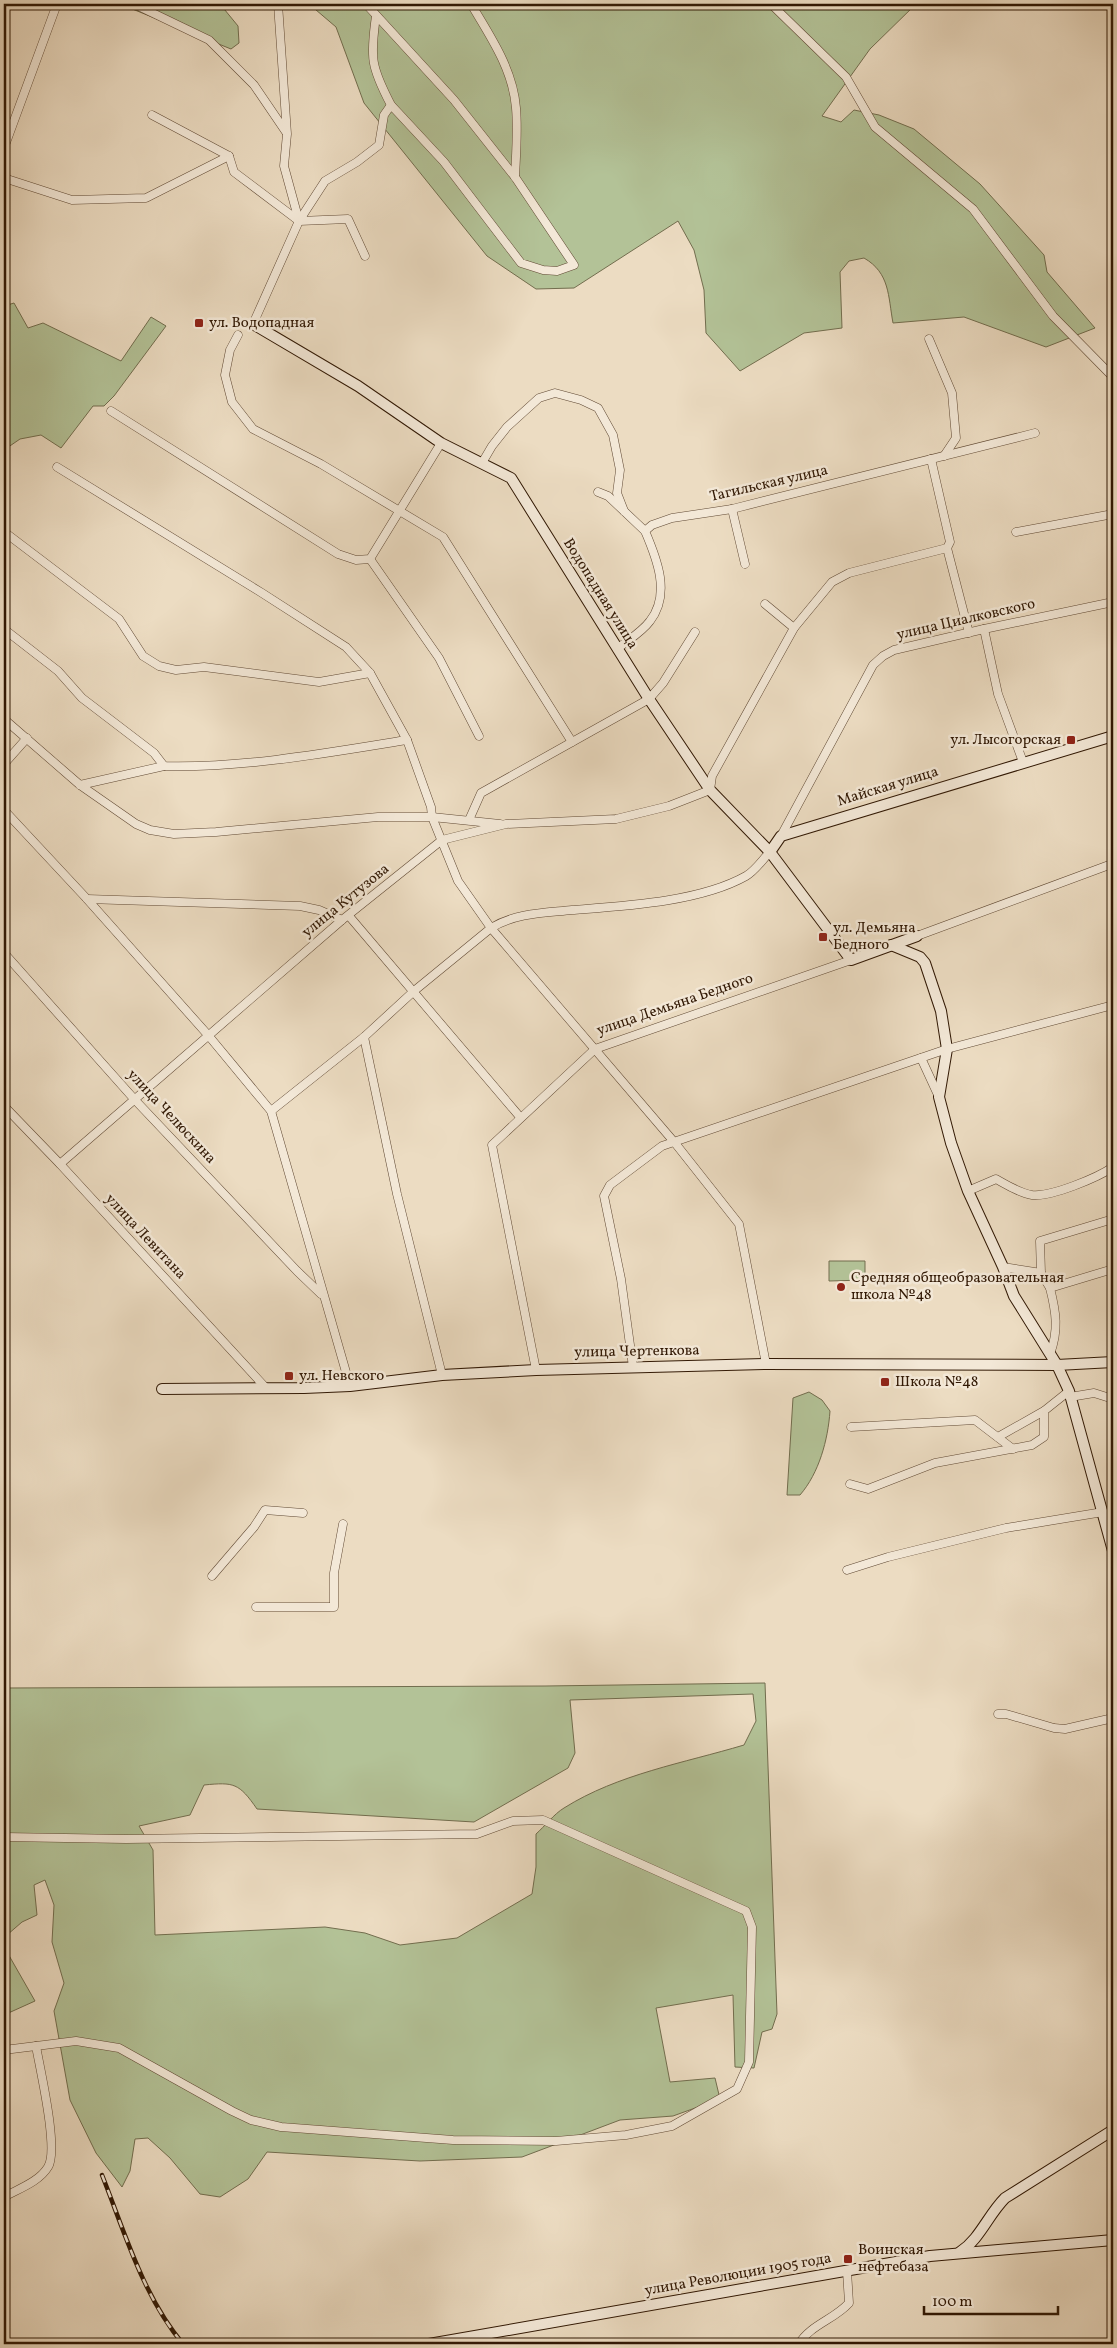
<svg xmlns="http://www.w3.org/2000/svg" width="1117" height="2348" font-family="Vollkorn,serif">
  <rect width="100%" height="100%" fill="#ecdcc2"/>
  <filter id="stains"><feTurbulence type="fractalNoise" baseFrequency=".004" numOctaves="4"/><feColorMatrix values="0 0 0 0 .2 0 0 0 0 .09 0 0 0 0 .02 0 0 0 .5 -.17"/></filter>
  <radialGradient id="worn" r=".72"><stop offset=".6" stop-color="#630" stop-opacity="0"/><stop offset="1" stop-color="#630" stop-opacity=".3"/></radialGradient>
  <g fill="#b3c297" stroke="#726d4e" fill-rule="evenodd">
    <polygon points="120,4 220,4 238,26 239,43 231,49"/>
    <path d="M309,4H916L870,49L822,116L841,122L854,110L879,115L914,129L980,184L1044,255L1047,272L1095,328L1046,347L964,317L893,323C888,296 890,273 864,258L849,261L840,272L842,328L804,333L740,371L706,333L704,290L694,250L678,221L574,288L536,289L487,256L364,103L336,27Z"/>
    <polygon points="14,303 28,328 43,323 121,361 151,317 166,326 114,396 104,406 93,406 61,448 41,435 20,439 4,450 4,306"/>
    <polygon points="865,1261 865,1280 829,1281 829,1261"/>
    <path d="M809,1392L822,1400L830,1411C828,1440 819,1473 800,1495H787L793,1398Z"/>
    <path d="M765,1683L777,2014L772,2029L762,2032L754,2068L735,2067L733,1995L656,2008L670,2082L715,2078L720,2099L673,2116L620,2120L522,2157L420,2161L267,2152L248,2179L220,2197L200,2194L170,2158L148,2138L135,2139L130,2171L122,2187L96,2153L70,2100L54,2011L64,1983L52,1942L54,1905L45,1880L34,1885L37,1915L22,1922L7,1935V1952L35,2001L4,2015V1688L545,1686ZM753,1694L756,1721L744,1745C684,1763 618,1774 564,1808C554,1814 545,1826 536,1834V1867L532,1894L457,1938L400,1945L365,1933L325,1927L155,1935L153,1850L139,1826L190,1815L204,1785C234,1782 239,1783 257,1809L474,1822L568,1768L575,1753L570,1700Z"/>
  </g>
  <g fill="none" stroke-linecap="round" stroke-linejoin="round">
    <g stroke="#604934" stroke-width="9">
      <g id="street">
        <polyline points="134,4 209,40 254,85 286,132"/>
        <path d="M471,4C490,36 513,69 516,108C518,131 516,154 515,177"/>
        <polyline points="771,4 846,77 875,127 973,209 1053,316 1113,377"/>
        <path d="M376,16C370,58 371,67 391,105"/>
        <polyline points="152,115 229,156 234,172 299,221"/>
        <polyline points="4,148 57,4"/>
        <polyline points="4,178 72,200 146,198 229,156"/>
        <polyline points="365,256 348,219 299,221 325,181 357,162 379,145 384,115 391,105 444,162 521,263 543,270 557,271 574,265 515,177 454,100 366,4"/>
        <polyline points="253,324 299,221 284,166 287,134 278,4"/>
        <polyline points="238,335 230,350 225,375 232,402 253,429 321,464 443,537 572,742"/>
        <polyline points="929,339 952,393 956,438 944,456"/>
        <polyline points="111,411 338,554 356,560 370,559 441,443"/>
        <polyline points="482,463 492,446 507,427 539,398 555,393 581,400 598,408 613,435 620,470 617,493 624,511"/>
        <polyline points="57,467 262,593 346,647 370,673 407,740 431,807 432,817 458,881 491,928 675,1143 739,1224 766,1364"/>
        <polyline points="598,492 608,496 645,531"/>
        <polyline points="732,509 745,564"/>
        <polyline points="1016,532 1113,514"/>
        <polyline points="4,540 7,534 119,619 143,656 159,666 176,670 204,667 319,682 370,673"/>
        <polyline points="947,548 969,633"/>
        <polyline points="370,559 439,658 479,736"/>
        <polyline points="765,604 794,628"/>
        <path d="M4,629L58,671L82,698L154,753L164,766C244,768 327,753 407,740"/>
        <polyline points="984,629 998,694 1023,762"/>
        <path d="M617,649C628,640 642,632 650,621C671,594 657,559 645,531L652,525L672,518L732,509L1035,433"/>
        <polyline points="4,719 80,785 136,824 150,830 174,834 216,832 378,817 432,817 500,824"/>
        <polyline points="4,764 27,738"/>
        <polyline points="80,785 164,766"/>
        <polyline points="4,810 87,899 208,1035 271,1111 350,1386"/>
        <polyline points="469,820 481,793 649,699 663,683 695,632"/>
        <polyline points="781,836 873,665 883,656 894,650 984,629 1113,602"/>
        <polyline points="87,899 300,906 319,910 342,920"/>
        <polyline points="349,916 520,1117"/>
        <polyline points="917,936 1109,865 1113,866"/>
        <polyline points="1113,945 1113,981"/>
        <polyline points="4,953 135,1100 297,1271 321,1294"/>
        <polyline points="364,1037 397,1194 442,1375"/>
        <polyline points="921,1058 939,1097"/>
        <polyline points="4,1106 60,1164 265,1387"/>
        <path d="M271,1111L364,1037L414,991L491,928C516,913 543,913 572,910C624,906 700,902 746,876C755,871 763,859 770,852"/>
        <polyline points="60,1164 342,920 442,840 506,824 616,819 669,806 710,790 712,776 794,628 832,582 849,573 947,548 950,542 931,459"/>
        <path d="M968,1191L996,1179C1007,1185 1019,1193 1032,1195C1051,1197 1097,1178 1113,1167"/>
        <polyline points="1113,1219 1040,1241 1041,1273 1050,1288 1113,1269"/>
        <polyline points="1003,1267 1041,1273"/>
        <path d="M1050,1354C1059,1330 1056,1312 1050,1288"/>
        <polyline points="633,1367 621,1279 604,1196 610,1185 662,1146 947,1049 1113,1005"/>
        <polyline points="536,1370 492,1145 595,1049 851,960"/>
        <polyline points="1070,1397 1094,1393 1113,1399"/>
        <polyline points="851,1427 975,1420 1013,1449"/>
        <polyline points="998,1437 1044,1411"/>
        <polyline points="850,1484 868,1489 935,1463 1032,1445 1044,1437 1044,1411 1069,1391"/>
        <polyline points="847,1570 888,1557 1006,1528 1103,1512"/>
        <polyline points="212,1576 254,1527 265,1510 303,1513"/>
        <polyline points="256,1607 334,1607 334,1573 343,1524"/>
        <polyline points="998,1714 1006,1714 1054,1728 1065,1729 1113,1718"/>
        <polyline points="4,1837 126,1839 477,1834 513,1821 543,1820 746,1911 752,1927 749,2062 737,2089 672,2126 626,2135 556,2141 453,2140 281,2127 251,2120 232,2111 119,2048 76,2041 4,2050"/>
        <path d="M4,2197C18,2189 39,2182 48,2167C59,2150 40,2069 36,2046"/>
        <path d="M799,2344C810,2325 835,2319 849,2303L847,2271"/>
      </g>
    </g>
    <g stroke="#311804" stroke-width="12">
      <g id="secondary">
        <polyline points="253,324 358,386 441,443 511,478 649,699 710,790 770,852 851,960 917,936"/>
        <polyline points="770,852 781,836 1113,736"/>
        <polyline points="891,945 920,957 925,963 941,1011 947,1049 939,1097 951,1143 968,1191 1003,1267 1014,1296 1057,1365 1069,1391 1113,1551"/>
        <polyline points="162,1389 304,1388 350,1386 442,1375 536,1370 766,1364 1057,1365 1113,1362"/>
        <path d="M960,2252C980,2239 988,2215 1005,2198L1113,2130"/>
        <polyline points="429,2344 930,2256 1113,2240"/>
      </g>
    </g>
    <use href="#street" stroke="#f3e8d7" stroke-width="8"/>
    <use href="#secondary" stroke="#f3e8d7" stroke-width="10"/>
    <g stroke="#311804" stroke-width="4.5">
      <path id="rail" d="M102,2175C125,2233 143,2296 183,2344"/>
    </g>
    <use href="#rail" stroke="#f3e8d7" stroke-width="2.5" stroke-dasharray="8" stroke-linecap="butt"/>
  </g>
  <g fill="#8f2418" stroke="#f3e8d7" stroke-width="2">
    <rect x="194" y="318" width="10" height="10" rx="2.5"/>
    <rect x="1066" y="735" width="10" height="10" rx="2.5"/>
    <rect x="818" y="932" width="10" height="10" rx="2.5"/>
    <circle cx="841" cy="1287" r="5"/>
    <rect x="284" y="1371" width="10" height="10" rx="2.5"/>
    <rect x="880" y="1377" width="10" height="10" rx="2.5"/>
    <rect x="843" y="2254" width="10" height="10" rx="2.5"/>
  </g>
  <g text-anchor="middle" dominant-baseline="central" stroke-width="5" stroke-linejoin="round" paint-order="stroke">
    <g font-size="15" fill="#311804" stroke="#f3e8d7" text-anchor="start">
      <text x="209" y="323">ул. Водопадная</text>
      <text x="1061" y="740" text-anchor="end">ул. Лысогорская</text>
      <text x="833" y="928">ул. Демьяна<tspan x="833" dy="17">Бедного</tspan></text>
      <text x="851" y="1278">Средняя общеобразовательная<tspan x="851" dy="17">школа №48</tspan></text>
      <text x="299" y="1376">ул. Невского</text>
      <text x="895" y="1382">Школа №48</text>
      <text x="858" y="2250">Воинская<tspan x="858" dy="17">нефтебаза</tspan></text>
    </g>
    <g font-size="15" fill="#311804" stroke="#f3e8d7">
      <text transform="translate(769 484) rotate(-13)">Тагильская улица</text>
      <text transform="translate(600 594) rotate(58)">Водопадная улица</text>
      <text transform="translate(966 620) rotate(-13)">улица Циалковского</text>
      <text transform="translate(888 787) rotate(-17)">Майская улица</text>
      <text transform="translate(346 901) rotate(-39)">улица Кутузова</text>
      <text transform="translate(675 1005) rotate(-19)">улица Демьяна Бедного</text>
      <text transform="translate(171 1117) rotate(47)">улица Челюскина</text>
      <text transform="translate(145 1237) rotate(47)">улица Левитана</text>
      <text transform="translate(637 1352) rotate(-1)">улица Чертенкова</text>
      <text transform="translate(738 2275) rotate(-10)">улица Революции 1905 года</text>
    </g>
  </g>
  <rect width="1117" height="2348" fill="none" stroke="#ecdcc2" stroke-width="20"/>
  <rect x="5" y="5" width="1107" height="2338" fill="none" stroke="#311804" stroke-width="2.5"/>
  <rect x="10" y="10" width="1097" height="2328" fill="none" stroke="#311804"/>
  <path d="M924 2306v8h134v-8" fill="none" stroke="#311804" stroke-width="2.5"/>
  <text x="932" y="2306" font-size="15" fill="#311804" stroke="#f3e8d7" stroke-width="4" paint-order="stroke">100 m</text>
  <rect width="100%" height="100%" filter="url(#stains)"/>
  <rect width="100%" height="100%" fill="url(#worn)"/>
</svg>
